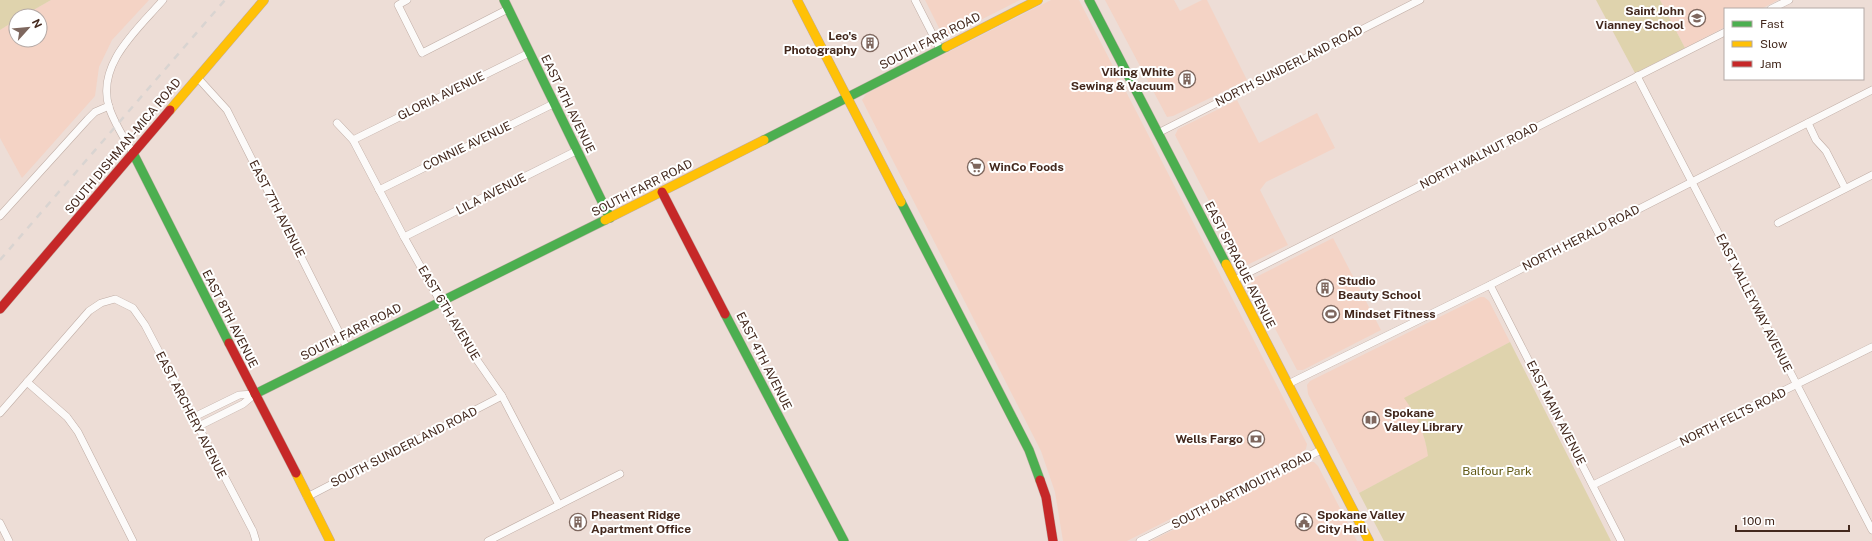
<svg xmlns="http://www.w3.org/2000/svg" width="1872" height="541" font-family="'Public Sans',sans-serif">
  <rect width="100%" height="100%" fill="#edddd6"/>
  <g fill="#f4d3c5">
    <polygon points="51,0 149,0 112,40 99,67 95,96 22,178 0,138 0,30 16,20 16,40 40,40 40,16 23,16"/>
    <polygon points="925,0 1020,0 949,36 942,34"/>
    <polygon points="1051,0 1079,0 1307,444 1306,449 1303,452 1127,541 1063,541 1055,492 1041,451 862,100 866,94"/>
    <polygon points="1105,0 1174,0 1180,11 1202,0 1207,0 1247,80 1173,116 1167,117"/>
    <polygon points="1660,0 1778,0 1761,9 1725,9 1725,27 1685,48"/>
    <polygon points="1237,100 1259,143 1317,113 1335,148 1266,182 1260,190 1288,245 1245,266 1241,263 1175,135 1178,129"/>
    <polygon points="1333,238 1381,330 1303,370 1297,370 1251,283 1254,278"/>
    <polygon points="1480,297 1484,297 1489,301 1510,342 1405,398 1419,421 1423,433 1429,456 1359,493 1308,394 1307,385 1310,381"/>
    <polygon points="1308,462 1314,462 1318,466 1357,541 1151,541"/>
  </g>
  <g fill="#dfd3ad">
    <polygon points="0,0 51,0 23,16 16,16 16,20 0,30"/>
    <polygon points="1596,0 1660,0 1685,48 1635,73"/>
    <path d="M1510,342L1611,541H1384L1359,493L1428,456C1425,434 1417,416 1404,398Z"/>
  </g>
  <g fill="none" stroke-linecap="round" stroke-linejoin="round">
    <g stroke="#bfaca4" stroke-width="8">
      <g id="street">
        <polyline points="407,0 398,5 422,53 508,9"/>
        <polyline points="915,0 940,49"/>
        <polyline points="1771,9 1789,0"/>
        <polyline points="1637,76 1872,530"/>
        <polyline points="197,77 227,110 347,348"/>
        <polyline points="337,123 353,140 404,237 440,301 461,337 502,396 559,505"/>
        <polyline points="1808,123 1816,140 1826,151 1845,188"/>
        <polyline points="1158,133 1420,0"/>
        <polyline points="353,140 529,53"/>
        <path d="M133,153C124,138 114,123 109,107C96,64 138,29 163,0"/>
        <polyline points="379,190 555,103"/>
        <polyline points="0,216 88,119 95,112 109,106"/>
        <polyline points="1778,223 1872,175"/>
        <polyline points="404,237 578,150"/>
        <polyline points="1234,280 1725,32"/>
        <polyline points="1490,285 1621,541"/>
        <polyline points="27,382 67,417 78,432 133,541"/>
        <polyline points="1288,384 1490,285 1872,90"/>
        <polyline points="0,413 89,311 101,303 115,299 133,308 145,325 253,531 256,541"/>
        <polyline points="192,418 239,395 255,394"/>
        <polyline points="197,427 243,404 255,394"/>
        <polyline points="1593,485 1872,347"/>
        <polyline points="307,497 502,396"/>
        <polyline points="0,523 9,541"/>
        <polyline points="488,541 620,474"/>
        <polyline points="1140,541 1321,450"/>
      </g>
    </g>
    <g stroke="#bfaca4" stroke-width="10">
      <g id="fast">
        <polyline points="504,0 610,218"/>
        <polyline points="1089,0 1226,264"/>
        <polyline points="764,140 946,47"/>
        <polyline points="133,153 229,343"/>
        <polyline points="901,202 1029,450 1040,480"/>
        <polyline points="725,314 844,541"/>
        <polyline points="255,394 605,220"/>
      </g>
    </g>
    <g stroke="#bfaca4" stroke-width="10">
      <g id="slow">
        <polyline points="797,0 901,202"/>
        <polyline points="946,47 1038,0"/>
        <polyline points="170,110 264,0"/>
        <polyline points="605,220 764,140"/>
        <polyline points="1226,264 1369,541"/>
        <polyline points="296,473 330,541"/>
      </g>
    </g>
    <g stroke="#bfaca4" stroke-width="10">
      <g id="jam">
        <polyline points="662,192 725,314"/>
        <polyline points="0,309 170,110"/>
        <polyline points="229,343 296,473"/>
        <polyline points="1040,480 1046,497 1053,541"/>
      </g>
    </g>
    <use href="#street" stroke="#fcfaf9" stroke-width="7"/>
    <use href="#fast" stroke="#4caf50" stroke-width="9"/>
    <use href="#slow" stroke="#ffc107" stroke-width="9"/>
    <use href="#jam" stroke="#c62828" stroke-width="9"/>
    <polyline stroke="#d9d4d1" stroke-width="2.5" stroke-dasharray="7 7" stroke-linecap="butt" points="0,260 225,0"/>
  </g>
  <defs>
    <g id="school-ring" transform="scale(0.9)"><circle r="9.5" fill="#fff" stroke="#7e675e" stroke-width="1.5"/><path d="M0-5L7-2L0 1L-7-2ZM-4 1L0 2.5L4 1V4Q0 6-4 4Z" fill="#7e675e"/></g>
    <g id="building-ring" transform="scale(0.9)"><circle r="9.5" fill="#fff" stroke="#7e675e" stroke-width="1.5"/><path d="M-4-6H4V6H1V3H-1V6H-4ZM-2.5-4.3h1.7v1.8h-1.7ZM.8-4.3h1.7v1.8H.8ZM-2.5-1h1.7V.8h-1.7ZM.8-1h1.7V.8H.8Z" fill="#7e675e"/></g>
    <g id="supermarket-ring" transform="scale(0.9)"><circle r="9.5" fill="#fff" stroke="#7e675e" stroke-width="1.5"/><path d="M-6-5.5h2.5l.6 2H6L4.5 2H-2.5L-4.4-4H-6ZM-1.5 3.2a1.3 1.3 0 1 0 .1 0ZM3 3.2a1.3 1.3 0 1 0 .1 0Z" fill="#7e675e"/></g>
    <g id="stadium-ring" transform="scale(0.9)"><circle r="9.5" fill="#fff" stroke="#7e675e" stroke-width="1.5"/><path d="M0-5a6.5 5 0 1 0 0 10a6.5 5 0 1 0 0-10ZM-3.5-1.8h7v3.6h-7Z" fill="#7e675e"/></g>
    <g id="library-ring" transform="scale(0.9)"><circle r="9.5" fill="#fff" stroke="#7e675e" stroke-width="1.5"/><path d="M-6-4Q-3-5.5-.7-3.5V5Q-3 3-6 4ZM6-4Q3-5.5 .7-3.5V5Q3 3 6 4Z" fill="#7e675e"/></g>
    <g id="bank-ring" transform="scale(0.9)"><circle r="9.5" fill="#fff" stroke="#7e675e" stroke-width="1.5"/><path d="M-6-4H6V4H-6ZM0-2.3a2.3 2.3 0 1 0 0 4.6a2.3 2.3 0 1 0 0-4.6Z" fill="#7e675e"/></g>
    <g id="civic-ring" transform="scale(0.9)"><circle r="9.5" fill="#fff" stroke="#7e675e" stroke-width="1.5"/><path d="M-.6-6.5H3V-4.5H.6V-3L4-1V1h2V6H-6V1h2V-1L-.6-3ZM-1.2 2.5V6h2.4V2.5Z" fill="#7e675e"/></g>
  </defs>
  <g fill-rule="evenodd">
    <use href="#school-ring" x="1697" y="18"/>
    <use href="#building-ring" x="870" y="43"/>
    <use href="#building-ring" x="1187" y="79"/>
    <use href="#supermarket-ring" x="976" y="167"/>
    <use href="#building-ring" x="1325" y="288"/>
    <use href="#stadium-ring" x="1331" y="314"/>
    <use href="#library-ring" x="1371" y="420"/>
    <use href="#bank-ring" x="1256" y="439"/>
    <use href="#building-ring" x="578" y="522"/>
    <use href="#civic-ring" x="1304" y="522"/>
  </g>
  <g text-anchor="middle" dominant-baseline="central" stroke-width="4" stroke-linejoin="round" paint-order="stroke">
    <g font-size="12" font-weight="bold" fill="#43281d" stroke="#fff" text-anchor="start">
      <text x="1684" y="11" text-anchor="end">Saint John<tspan x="1684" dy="14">Vianney School</tspan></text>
      <text x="857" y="36" text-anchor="end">Leo's<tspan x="857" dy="14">Photography</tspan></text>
      <text x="1174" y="72" text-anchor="end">Viking White<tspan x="1174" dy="14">Sewing &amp; Vacuum</tspan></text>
      <text x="989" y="167">WinCo Foods</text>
      <text x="1338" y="281">Studio<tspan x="1338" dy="14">Beauty School</tspan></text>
      <text x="1344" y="314">Mindset Fitness</text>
      <text x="1384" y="413">Spokane<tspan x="1384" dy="14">Valley Library</tspan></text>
      <text x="1243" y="439" text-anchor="end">Wells Fargo</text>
      <text x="591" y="515">Pheasent Ridge<tspan x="591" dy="14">Apartment Office</tspan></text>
      <text x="1317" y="515">Spokane Valley<tspan x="1317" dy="14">City Hall</tspan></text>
    </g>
    <g font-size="12" fill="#43281d" stroke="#fff">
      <text transform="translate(930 41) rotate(-27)">SOUTH FARR ROAD</text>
      <text transform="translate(1289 66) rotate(-27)">NORTH SUNDERLAND ROAD</text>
      <text transform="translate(441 96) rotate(-26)">GLORIA AVENUE</text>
      <text transform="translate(568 104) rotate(64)">EAST 4TH AVENUE</text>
      <text transform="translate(123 146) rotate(-50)">SOUTH DISHMAN-MICA ROAD</text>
      <text transform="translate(467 146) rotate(-26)">CONNIE AVENUE</text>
      <text transform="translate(1479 156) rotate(-27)">NORTH WALNUT ROAD</text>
      <text transform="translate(642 188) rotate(-27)">SOUTH FARR ROAD</text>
      <text transform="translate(491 194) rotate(-27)">LILA AVENUE</text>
      <text transform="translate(277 209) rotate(63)">EAST 7TH AVENUE</text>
      <text transform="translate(1581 238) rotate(-27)">NORTH HERALD ROAD</text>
      <text transform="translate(1240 265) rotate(63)">EAST SPRAGUE AVENUE</text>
      <text transform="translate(1754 303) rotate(63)">EAST VALLEYWAY AVENUE</text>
      <text transform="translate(449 313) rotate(59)">EAST 6TH AVENUE</text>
      <text transform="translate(230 319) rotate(63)">EAST 8TH AVENUE</text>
      <text transform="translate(351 332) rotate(-27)">SOUTH FARR ROAD</text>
      <text transform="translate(764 361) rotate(63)">EAST 4TH AVENUE</text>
      <text transform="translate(1556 413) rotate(63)">EAST MAIN AVENUE</text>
      <text transform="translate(191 415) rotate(63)">EAST ARCHERY AVENUE</text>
      <text transform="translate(1733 417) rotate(-26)">NORTH FELTS ROAD</text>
      <text transform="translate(404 447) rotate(-27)">SOUTH SUNDERLAND ROAD</text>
      <text transform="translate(1242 490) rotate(-27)">SOUTH DARTMOUTH ROAD</text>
    </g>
    <g font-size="12" fill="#605814" stroke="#fff">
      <text x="1497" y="471">Balfour Park</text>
    </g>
  </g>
  <rect x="1724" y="8" width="140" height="72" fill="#ffffff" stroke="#b4a9a5"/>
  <rect x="1732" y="21" width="20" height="6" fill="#4caf50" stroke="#b4a9a5"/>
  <text x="1760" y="28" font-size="12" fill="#43281d">Fast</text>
  <rect x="1732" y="41" width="20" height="6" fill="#ffc107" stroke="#b4a9a5"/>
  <text x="1760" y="48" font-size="12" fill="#43281d">Slow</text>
  <rect x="1732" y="61" width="20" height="6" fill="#c62828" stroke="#b4a9a5"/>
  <text x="1760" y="68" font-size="12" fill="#43281d">Jam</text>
  <g transform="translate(28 28) rotate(63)"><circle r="19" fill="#ffffff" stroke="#b4a9a5"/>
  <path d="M0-3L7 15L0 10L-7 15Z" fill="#7e675e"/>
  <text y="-6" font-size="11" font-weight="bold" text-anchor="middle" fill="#43281d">N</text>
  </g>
  <path d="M1736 525v6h113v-6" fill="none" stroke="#43281d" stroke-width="2"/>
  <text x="1742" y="525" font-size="12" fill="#43281d" stroke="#ffffff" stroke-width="3" paint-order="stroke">100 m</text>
</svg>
